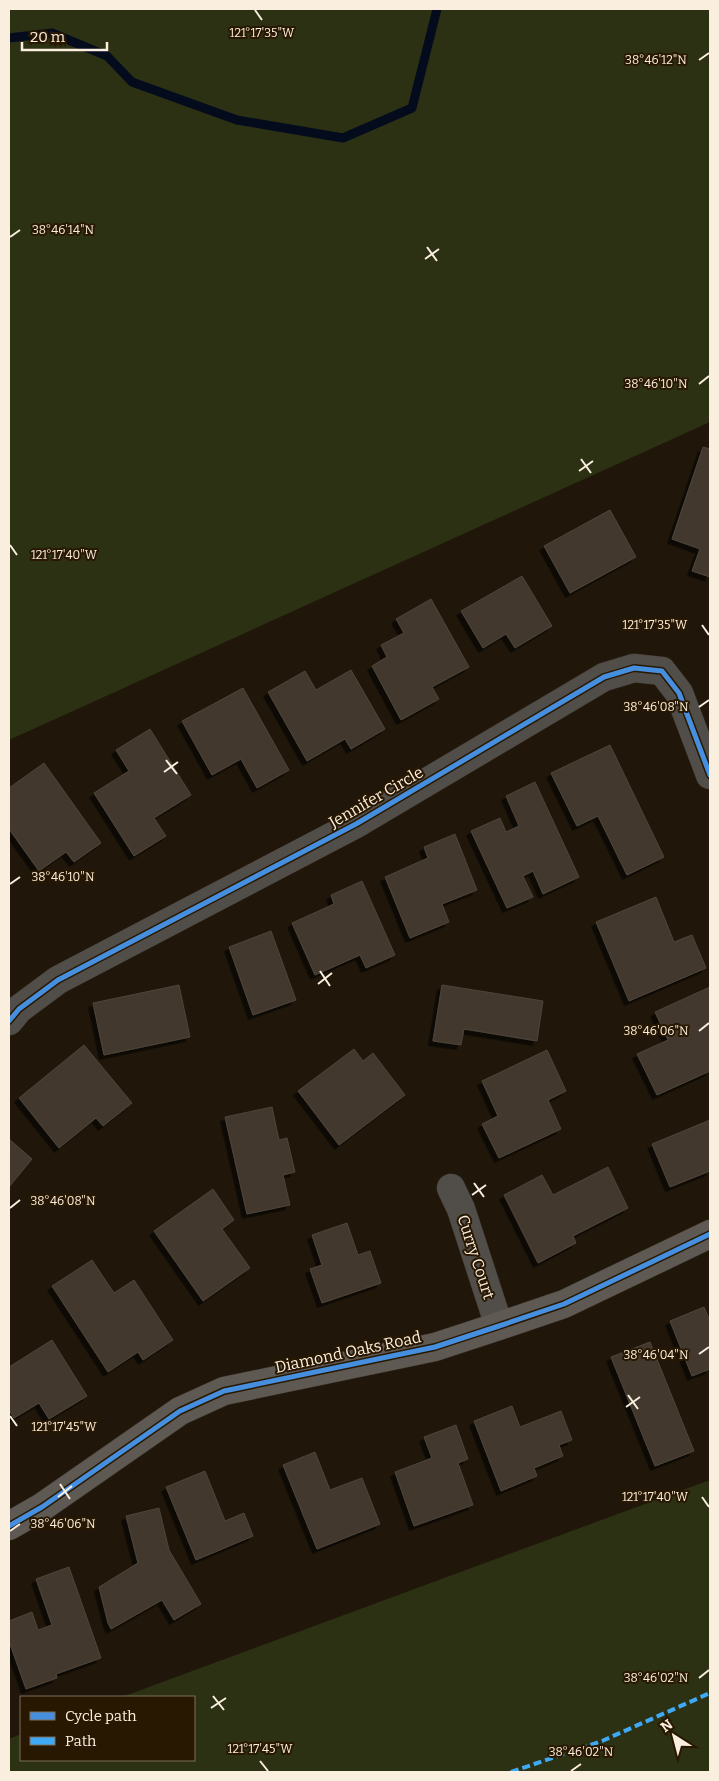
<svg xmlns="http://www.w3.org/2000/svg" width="719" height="1781" font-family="Bitter,serif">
  <defs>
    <filter id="shadow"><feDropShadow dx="-4.5" dy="4.5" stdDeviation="0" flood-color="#0009"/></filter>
  </defs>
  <rect width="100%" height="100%" fill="#20170a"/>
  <g fill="#2c3114">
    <polygon points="9,9 710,9 710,422 9,740"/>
    <polygon points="710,1480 710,1772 9,1772 9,1739 21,1734 21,1760 194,1760 194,1697 122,1697"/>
  </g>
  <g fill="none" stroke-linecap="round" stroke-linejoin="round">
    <polyline stroke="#030b1c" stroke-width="9" points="9,38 52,33 107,56 132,82 237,120 343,138 412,108 437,9"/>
  </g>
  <g fill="#42392e" stroke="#4e453b" filter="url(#shadow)">
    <polygon points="703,447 710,449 710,577 692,571 700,549 672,539"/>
    <polygon points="610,510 636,557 570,593 544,546"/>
    <polygon points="522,576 552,626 515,648 506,634 483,648 461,611"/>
    <polygon points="431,599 469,667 432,687 439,699 401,720 372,666 387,657 381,645 404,633 396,619"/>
    <polygon points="351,670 385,729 351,749 345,739 307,761 268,692 305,671 316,690"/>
    <polygon points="243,688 289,770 257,788 241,759 212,775 182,721"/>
    <polygon points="150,729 191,795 154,818 166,836 134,856 94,793 129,771 116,750"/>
    <polygon points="610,745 664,857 627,875 598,816 577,826 551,773"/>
    <polygon points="44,763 101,843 74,862 66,852 39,871 9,829 9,788"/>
    <polygon points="535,782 579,877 543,894 533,871 523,876 533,897 507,908 471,831 500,818 506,832 519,826 506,796"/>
    <polygon points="455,834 477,890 442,904 449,922 410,938 385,877 428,858 424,847"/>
    <polygon points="362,881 395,955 366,968 360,955 315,975 292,923 334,904 331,895"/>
    <polygon points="656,897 674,942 692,935 706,968 629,1001 596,922"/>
    <polygon points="271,931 296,1000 253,1015 229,947"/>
    <polygon points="179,985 190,1037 104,1055 93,1003"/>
    <polygon points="442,985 543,1001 537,1041 464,1029 461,1045 433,1041"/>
    <polygon points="710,987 710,1071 657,1095 637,1054 668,1040 655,1012"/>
    <polygon points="84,1045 132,1103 103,1126 96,1118 59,1148 19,1098"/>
    <polygon points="354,1049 363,1061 373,1053 405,1095 339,1145 298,1091"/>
    <polygon points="547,1050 566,1091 548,1100 561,1129 499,1158 482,1124 498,1116 482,1081"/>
    <polygon points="272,1107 279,1140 287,1138 295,1172 283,1175 290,1205 247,1214 225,1117"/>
    <polygon points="710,1120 710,1171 670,1187 652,1144"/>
    <polygon points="9,1139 32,1159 9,1187"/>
    <polygon points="608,1167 628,1208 573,1236 576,1243 538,1263 504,1195 542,1175 553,1195"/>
    <polygon points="213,1189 234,1220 222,1229 250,1268 203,1301 154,1231"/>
    <polygon points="347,1223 358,1255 370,1251 381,1283 322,1303 310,1269 322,1265 312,1235"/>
    <polygon points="92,1260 114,1293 134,1280 173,1340 143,1360 138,1352 108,1372 52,1286"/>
    <polygon points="704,1307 710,1321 710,1369 692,1376 670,1321"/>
    <polygon points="52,1340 87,1396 49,1419 39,1403 14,1418 9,1410 9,1367"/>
    <polygon points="650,1342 694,1451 655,1466 611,1357"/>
    <polygon points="512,1406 520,1427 561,1411 572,1440 559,1445 563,1456 534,1468 537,1476 501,1491 474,1421"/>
    <polygon points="456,1425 468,1459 458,1463 473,1505 414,1526 395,1472 432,1458 424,1437"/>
    <polygon points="315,1452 330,1490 362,1478 380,1524 317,1549 283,1465"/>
    <polygon points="205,1471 225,1521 244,1513 253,1536 196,1560 166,1487"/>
    <polygon points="159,1508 169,1550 201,1604 174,1620 162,1600 111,1629 108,1623 99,1587 138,1563 126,1516"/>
    <polygon points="69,1567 101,1658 56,1674 57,1678 26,1689 9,1641 9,1621 32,1612 38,1630 52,1625 36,1579"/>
  </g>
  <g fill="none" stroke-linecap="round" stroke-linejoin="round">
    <g stroke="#3d342a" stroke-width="29">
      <g id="street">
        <polyline points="9,1021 19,1009 58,980 356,824 604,677 634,668 662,671 679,693 710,775"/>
        <polyline points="451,1188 461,1209 499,1326"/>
      </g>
    </g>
    <g stroke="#3d342a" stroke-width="29">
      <polyline id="secondary" points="9,1526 42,1507 180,1411 224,1391 435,1347 499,1326 564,1304 710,1234"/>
    </g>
    <use href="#street" stroke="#514e49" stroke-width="28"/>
    <use href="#secondary" stroke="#5e5a53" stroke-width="28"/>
    <polyline stroke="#3fa9f5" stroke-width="4" stroke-dasharray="8 4" stroke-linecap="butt" points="511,1772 602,1741 710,1693"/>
    <g stroke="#291801" stroke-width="8">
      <g id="cycleway">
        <polyline points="9,1021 19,1009 58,980 356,824 604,677 634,668 662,671 679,693 710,775"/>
        <polyline points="9,1526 42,1507 180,1411 224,1391 435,1347 499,1326 564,1304 710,1234"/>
      </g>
    </g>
    <use href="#cycleway" stroke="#468fdf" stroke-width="5"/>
  </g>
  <path fill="none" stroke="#faeedf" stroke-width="2" d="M255,10L262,20M699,60L709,53M10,237L20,230M427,247L437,261M425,259L439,249M699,384L709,376M581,459L591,473M579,471L593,461M10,545L17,555M702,625L709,635M699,707L709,700M166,760L177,774M164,772L178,762M10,884L20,877M320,971L330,986M318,984L332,973M699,1031L709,1023M474,1183L484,1197M472,1195L486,1185M10,1208L20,1200M699,1354L709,1347M628,1395L638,1409M626,1407L640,1397M10,1416L17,1426M60,1484L70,1499M58,1497L72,1486M702,1497L709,1507M10,1531L20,1524M699,1678L709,1670M213,1696L224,1710M211,1708L226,1698M260,1761L268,1771M571,1771L581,1764"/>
  <g text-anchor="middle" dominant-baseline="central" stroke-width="4" stroke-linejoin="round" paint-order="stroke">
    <g font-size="16" fill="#faeedf" stroke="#291801">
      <text transform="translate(376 797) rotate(-30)">Jennifer Circle</text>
      <text transform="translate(476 1257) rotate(72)">Curry Court</text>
      <text transform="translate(348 1352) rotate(-12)">Diamond Oaks Road</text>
    </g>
  </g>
  <g font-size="12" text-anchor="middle" fill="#faeedf" stroke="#291801" stroke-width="4" stroke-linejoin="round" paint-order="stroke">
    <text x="262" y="37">121°17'35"W</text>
    <text x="656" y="64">38°46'12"N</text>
    <text x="63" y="234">38°46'14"N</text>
    <text x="656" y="388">38°46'10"N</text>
    <text x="64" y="559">121°17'40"W</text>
    <text x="655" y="629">121°17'35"W</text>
    <text x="656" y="711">38°46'08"N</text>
    <text x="63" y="881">38°46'10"N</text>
    <text x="656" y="1035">38°46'06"N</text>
    <text x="63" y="1205">38°46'08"N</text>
    <text x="656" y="1359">38°46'04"N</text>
    <text x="64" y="1431">121°17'45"W</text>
    <text x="655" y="1501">121°17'40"W</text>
    <text x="63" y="1528">38°46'06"N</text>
    <text x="656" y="1682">38°46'02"N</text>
    <text x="260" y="1753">121°17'45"W</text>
    <text x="581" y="1756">38°46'02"N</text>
  </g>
  <rect width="719" height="1781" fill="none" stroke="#faeedf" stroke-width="20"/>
  <rect x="20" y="1696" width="175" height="65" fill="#291801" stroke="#7d6e5a"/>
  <rect x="30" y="1712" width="25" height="8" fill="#468fdf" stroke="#7d6e5a"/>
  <text x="65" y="1721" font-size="15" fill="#faeedf">Cycle path</text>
  <rect x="30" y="1737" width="25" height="8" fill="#3fa9f5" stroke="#7d6e5a"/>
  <text x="65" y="1746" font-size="15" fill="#faeedf">Path</text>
  <g transform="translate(674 1736) rotate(324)" stroke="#291801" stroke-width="4" paint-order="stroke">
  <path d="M0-4L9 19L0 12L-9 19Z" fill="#faeedf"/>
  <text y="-8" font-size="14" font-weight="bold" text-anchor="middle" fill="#faeedf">N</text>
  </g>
  <path d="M22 42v8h85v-8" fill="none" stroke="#faeedf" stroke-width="2.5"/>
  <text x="30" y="42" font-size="15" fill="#faeedf" stroke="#291801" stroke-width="4" paint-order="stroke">20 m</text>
</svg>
